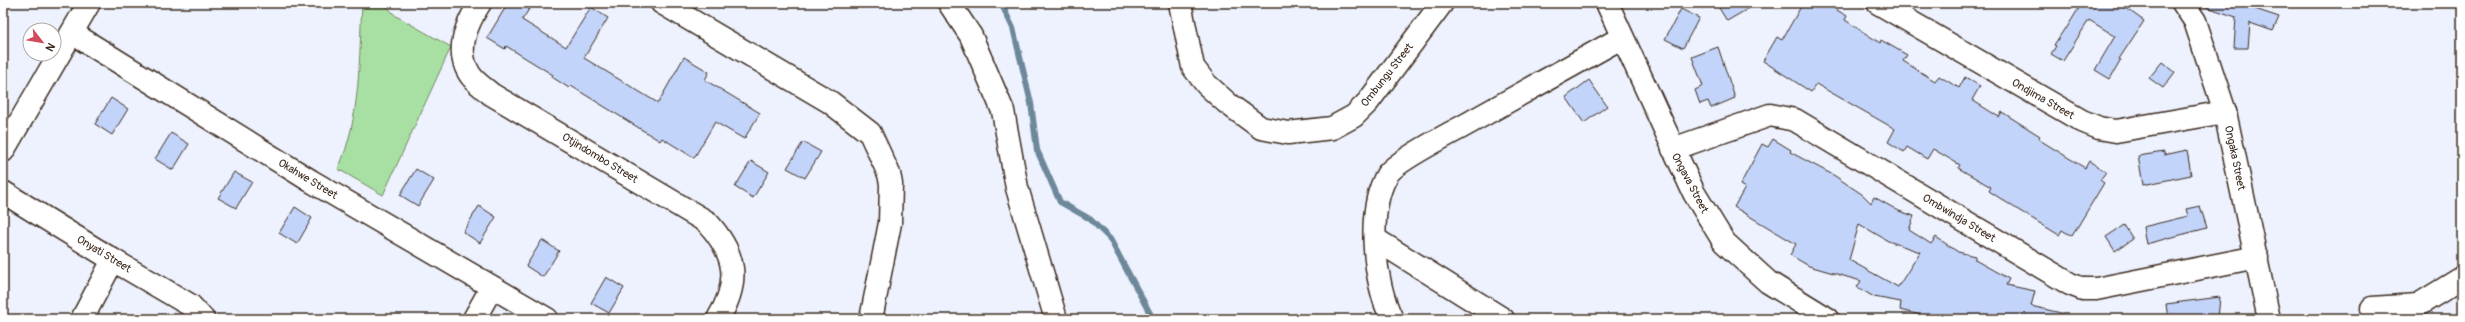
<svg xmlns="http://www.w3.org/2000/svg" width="2465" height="322" font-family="Pangolin,sans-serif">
  <rect width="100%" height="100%" fill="#edf2fe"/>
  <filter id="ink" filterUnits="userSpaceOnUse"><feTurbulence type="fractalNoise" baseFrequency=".025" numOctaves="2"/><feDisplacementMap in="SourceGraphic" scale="8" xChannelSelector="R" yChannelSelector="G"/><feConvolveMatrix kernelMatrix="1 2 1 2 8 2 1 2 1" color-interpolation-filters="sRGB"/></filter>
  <g filter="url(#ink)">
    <path fill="#a8e0a4" stroke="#728561" d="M362,3H383L396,16L451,47L383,195L338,169C361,119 359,57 362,3Z"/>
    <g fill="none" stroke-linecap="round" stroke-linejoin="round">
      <polyline stroke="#6d889a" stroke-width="6" points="1001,3 1013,28 1031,103 1037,150 1060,202 1090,219 1110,239 1153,319"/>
    </g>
    <g fill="#c2d4fa" stroke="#3b2a1e" fill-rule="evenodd">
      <polygon points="508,3 533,3 522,20 566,47 591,7 608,18 584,58 658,103 684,57 709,72 705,80 760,113 744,139 715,122 694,158 662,138 660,141 571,86 569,88 552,77 553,75 506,46 505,49 487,38"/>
      <polygon points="1716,3 1758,3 1727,21"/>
      <polygon points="1803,3 1825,3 1847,16 1845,20 1880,43 1881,40 1907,55 1903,61 1935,81 1939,76 1959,88 1965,77 1980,86 1972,100 1999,117 2002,112 2040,136 2038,139 2085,168 2089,161 2106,172 2100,180 2104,183 2072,236 2062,230 2059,235 2015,208 1989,191 1991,187 1958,168 1960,165 1933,149 1927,159 1907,147 1904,152 1888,142 1895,129 1816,84 1811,92 1763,61 1777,37 1782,40"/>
      <polygon points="2082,3 2119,3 2144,21 2119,59 2121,60 2110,79 2095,70 2115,36 2089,20 2063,61 2051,54 2056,46 2054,45 2065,28 2066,29"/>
      <polygon points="2202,3 2257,3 2255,9 2279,17 2273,31 2250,23 2248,48 2234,48 2236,17 2201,5"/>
      <polygon points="1681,9 1699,18 1683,48 1665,39"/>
      <polygon points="1718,47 1735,98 1711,108 1708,101 1700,104 1695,90 1703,86 1692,57"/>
      <polygon points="2162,62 2175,72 2163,88 2149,78"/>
      <polygon points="1589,80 1607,106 1584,123 1566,97"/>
      <polygon points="111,98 128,109 112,135 95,124"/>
      <polygon points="171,133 189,144 173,170 155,159"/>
      <path d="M1773,139L1791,150L1790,152L1835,176L1863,195L1871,203L1874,197L1899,211L1914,216L1909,230L1931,244L1936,237L1958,252L1975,256V260L2009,279L2006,285L2035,291L2031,306L2061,313L2060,319H1922L1924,316L1900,310L1901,302L1874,297L1857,287L1861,281L1809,266L1790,255L1796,244L1734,207L1745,188L1740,185L1762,144L1768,147ZM1859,224L1888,241L1920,252L1898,287L1849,260Z"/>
      <polygon points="803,142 821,152 805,178 787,168"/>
      <polygon points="2187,150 2191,175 2143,185 2138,156 2164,152 2164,155"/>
      <polygon points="751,161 769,172 753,198 735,187"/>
      <polygon points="416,169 434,180 418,206 400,195"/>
      <polygon points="234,172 252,182 236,208 218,198"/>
      <polygon points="479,206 496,217 480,243 463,232"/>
      <polygon points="2200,206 2207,228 2146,244 2143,227 2188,216 2186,209"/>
      <polygon points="295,207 312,218 297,244 279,233"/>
      <polygon points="2124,225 2133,239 2115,251 2106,237"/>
      <polygon points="542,240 559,251 543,277 526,266"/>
      <polygon points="606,277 624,288 609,313 591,303"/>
      <polygon points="2220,297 2218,319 2168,319 2166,304"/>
    </g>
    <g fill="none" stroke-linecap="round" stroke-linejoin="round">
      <g stroke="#3b2a1e" stroke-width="25">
        <g id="minor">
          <path d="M480,3C467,23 455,50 469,73C474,82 483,87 491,94L707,222C736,254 741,281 718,319"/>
          <polyline points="662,3 830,102 870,133 889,174 891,184 890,223 871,319"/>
          <polyline points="949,3 971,36 1003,111 1017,188 1056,319"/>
          <polyline points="1180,3 1193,67 1206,84 1227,103 1261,128 1288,133 1332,128 1354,116 1368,102 1442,3"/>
          <polyline points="1607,3 1694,193 1724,242 1768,282 1828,319"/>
          <polyline points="1878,3 2082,121 2099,128 2116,131 2225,112"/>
          <polyline points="2183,3 2195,21 2225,112 2269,319"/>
          <polyline points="72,33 311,181 547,319"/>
          <polyline points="1673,149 1770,115 1795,120 2070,284 2083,289 2096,289 2257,257"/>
          <polyline points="3,151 89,3"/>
          <polyline points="3,192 113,260 190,305 203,319"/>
          <polyline points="1375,239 1503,319"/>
          <polyline points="2372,308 2418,305 2462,278"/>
          <polyline points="82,319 113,260"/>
          <polyline points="474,319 492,287"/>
          <path d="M1392,319C1374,284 1366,211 1387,175C1394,163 1445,136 1460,128C1514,98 1567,68 1621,38"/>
        </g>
      </g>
      <use href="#minor" stroke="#fff" stroke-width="22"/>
    </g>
  </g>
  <g text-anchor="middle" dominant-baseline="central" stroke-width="3.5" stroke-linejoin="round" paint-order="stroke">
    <g font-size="11" fill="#3b2a1e" stroke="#fff">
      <text transform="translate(1387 75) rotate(-52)">Ombungu Street</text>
      <text transform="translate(2043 99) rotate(30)">Ondjima Street</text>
      <text transform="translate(600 158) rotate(31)">Otjindombo Street</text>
      <text transform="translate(2235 158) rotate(78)">Ongaka Street</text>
      <text transform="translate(308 179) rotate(31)">Okahwe Street</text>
      <text transform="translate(1690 183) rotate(62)">Ongava Street</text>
      <text transform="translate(1959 218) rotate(31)">Ombwindja Street</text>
      <text transform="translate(104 254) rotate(31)">Onyati Street</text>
    </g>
  </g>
  <rect width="2465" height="322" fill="none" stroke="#fff" stroke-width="16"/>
  <rect x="8" y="8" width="2449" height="306" fill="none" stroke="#3b2a1e" stroke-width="1.5" filter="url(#ink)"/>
  <g transform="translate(42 42) rotate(121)"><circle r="19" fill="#ffffff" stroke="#b1aaa5"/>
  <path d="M0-3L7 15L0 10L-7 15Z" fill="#d1495b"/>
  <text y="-6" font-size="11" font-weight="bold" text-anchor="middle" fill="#3b2a1e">N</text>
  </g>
</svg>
